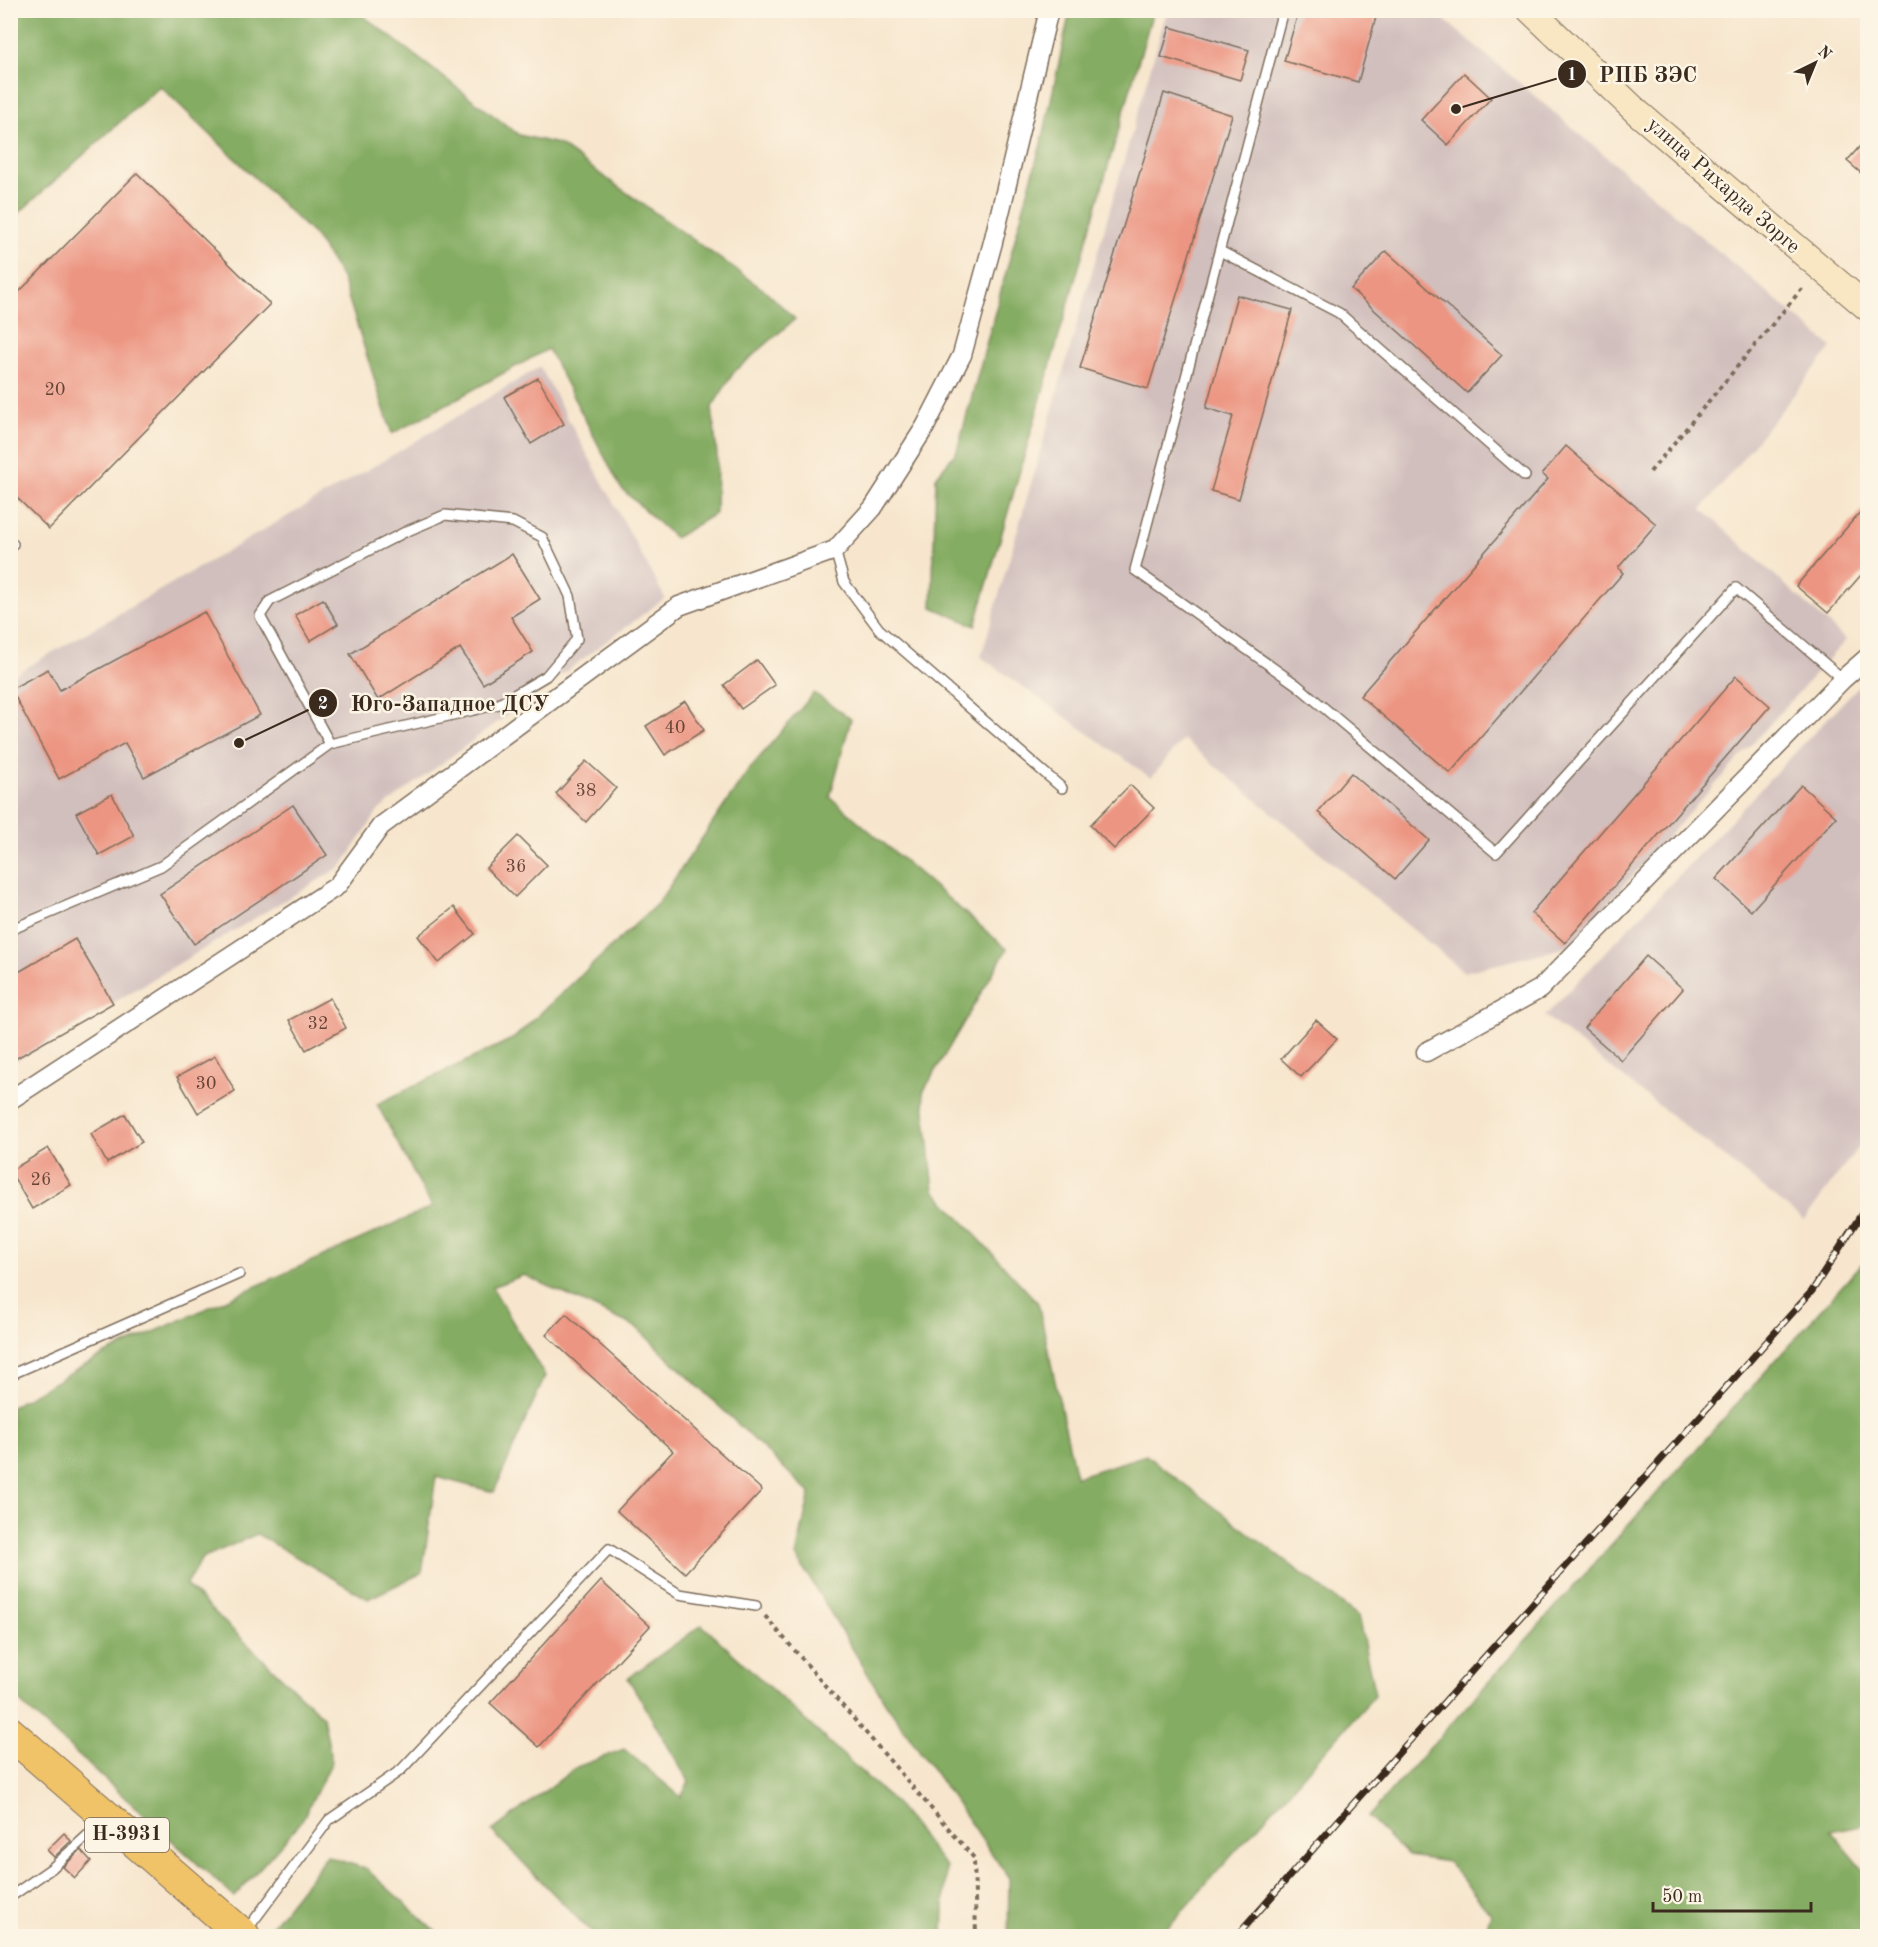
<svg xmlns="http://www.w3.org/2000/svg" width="1878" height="1947" font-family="'Old Standard TT',serif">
  <rect width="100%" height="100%" fill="#fcf5e5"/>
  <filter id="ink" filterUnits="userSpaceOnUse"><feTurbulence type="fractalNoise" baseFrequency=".0167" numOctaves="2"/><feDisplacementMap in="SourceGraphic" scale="12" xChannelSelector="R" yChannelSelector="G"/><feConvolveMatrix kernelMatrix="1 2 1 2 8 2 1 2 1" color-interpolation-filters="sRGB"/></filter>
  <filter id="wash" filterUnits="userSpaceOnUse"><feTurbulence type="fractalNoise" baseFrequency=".008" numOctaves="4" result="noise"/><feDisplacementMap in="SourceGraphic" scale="24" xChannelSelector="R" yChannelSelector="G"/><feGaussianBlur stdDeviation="1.35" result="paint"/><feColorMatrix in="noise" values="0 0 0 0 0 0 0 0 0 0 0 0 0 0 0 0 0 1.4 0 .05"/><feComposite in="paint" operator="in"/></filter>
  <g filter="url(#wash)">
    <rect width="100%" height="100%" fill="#f7e6cd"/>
    <g fill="#d1bfbd">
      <polygon points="1167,11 1434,11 1832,347 1702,509 1846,640 1568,947 1464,972 1183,739 1151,778 981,657"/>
      <polygon points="540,367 665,598 379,810 342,866 11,1064 10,677 386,459"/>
      <polygon points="1867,677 1867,1135 1804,1220 1545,1016"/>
    </g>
    <g fill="#84ac62" stroke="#606b40" stroke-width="1.5">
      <polygon points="11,10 357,11 519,135 558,144 767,292 795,319 734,372 712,407 717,455 716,513 675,538 621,488 548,349 392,434 342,278 315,236 160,86 11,220 11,172 15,166 17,116 11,107"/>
      <polygon points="1070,11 1153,11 975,626 932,607 936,477 957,451 1044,133"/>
      <polygon points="814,693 851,719 830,797 1007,949 923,1092 934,1190 1038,1303 1076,1477 1146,1455 1358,1616 1375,1695 1160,1936 1008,1936 1009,1878 885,1702 796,1556 810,1493 636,1327 524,1275 492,1287 545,1376 494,1492 436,1477 422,1573 368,1599 257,1534 202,1558 186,1585 323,1717 332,1762 301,1822 234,1897 11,1694 11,1407 103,1355 432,1207 377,1104 514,1038 658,903 748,771"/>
      <polygon points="1867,1258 1867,1824 1831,1831 1867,1874 1867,1936 1484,1936 1491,1914 1448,1862 1408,1856 1368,1817"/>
      <polygon points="702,1625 896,1804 946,1867 943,1936 593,1936 594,1935 492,1831 577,1767 624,1749 681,1797 689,1782 628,1678"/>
      <polygon points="327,1856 366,1869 441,1936 271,1936 266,1933"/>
    </g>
    <g id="blocks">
      <g fill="#ec9582">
        <polygon points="1299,10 1378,10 1358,82 1284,61"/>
        <polygon points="1170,27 1249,50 1240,80 1161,57"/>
        <polygon points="1464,73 1491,98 1448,145 1421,120"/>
        <polygon points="1164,93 1232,115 1148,389 1080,368"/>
        <polygon points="1868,137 1868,179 1847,161"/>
        <polygon points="137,173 270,304 49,529 10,491 10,301"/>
        <polygon points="1386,251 1502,355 1467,393 1351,289"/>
        <polygon points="1237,295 1292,310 1239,499 1211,491 1233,416 1206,408"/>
        <polygon points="538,378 564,424 531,444 504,397"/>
        <polygon points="1566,446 1656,524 1618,568 1623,573 1450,773 1360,696 1548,479 1542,474"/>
        <polygon points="1868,503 1868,567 1828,613 1796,586"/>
        <polygon points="512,554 540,599 511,617 533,652 483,684 460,648 378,700 350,654"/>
        <polygon points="323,599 338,624 310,641 295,615"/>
        <polygon points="204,612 260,715 144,777 125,743 59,779 11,689 48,669 60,690"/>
        <polygon points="757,660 775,685 741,709 724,685"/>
        <polygon points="1736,676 1770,706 1565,943 1531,913"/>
        <polygon points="685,701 704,730 665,755 646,726"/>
        <polygon points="586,761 616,788 586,822 556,794"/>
        <polygon points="1351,773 1429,840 1395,879 1318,812"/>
        <polygon points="1130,785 1154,808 1114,849 1090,825"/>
        <polygon points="1801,785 1836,817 1751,911 1716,879"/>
        <polygon points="112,794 134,836 99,855 76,813"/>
        <polygon points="293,805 327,855 194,944 160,894"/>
        <polygon points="518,836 547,865 515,897 486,868"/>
        <polygon points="454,907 475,934 439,963 418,936"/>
        <polygon points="75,939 113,1003 10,1062 10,977"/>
        <polygon points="1646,956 1683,989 1621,1060 1584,1028"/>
        <polygon points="330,998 346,1028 306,1050 289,1020"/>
        <polygon points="1316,1020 1337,1039 1301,1077 1281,1059"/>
        <polygon points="215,1056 235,1091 198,1113 177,1077"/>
        <polygon points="125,1114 142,1142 107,1163 91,1134"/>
        <polygon points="48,1148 71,1185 32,1209 10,1171"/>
        <polygon points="566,1314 762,1490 685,1573 617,1511 673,1451 546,1335"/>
        <polygon points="601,1581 650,1626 539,1747 490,1703"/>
        <polygon points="64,1833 71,1841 54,1857 47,1850"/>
        <polygon points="81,1850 91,1861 75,1878 63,1867"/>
      </g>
    </g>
  </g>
  <g filter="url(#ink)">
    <use href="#blocks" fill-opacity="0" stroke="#7d6c5b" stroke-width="1.5"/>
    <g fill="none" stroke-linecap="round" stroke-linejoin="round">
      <g stroke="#7d6c5b" stroke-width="12">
        <g id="lane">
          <polyline points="1283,10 1135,570 1297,685 1496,853 1736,588 1843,679"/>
          <polyline points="1220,251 1339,313 1525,476"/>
          <polyline points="10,545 13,544"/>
          <polyline points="835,550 844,582 879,629 1062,788"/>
          <polyline points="10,930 161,866 330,744 499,704 546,676 577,639 570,596 542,537 513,522 445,515 405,532 270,601 260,616 330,744"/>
          <polyline points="10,1375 239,1274"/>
          <polyline points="10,1897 52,1868 103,1821"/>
          <polyline points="246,1931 329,1820 401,1770 609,1549 679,1594 756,1606"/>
        </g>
      </g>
      <g stroke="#7d6c5b" stroke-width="21">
        <g id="street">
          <polyline points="1426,1052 1540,989 1843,679 1868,657"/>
          <polyline points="10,1100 337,886 381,826 679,606 835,550 873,508 925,427 962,355 993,242 1049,10"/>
        </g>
      </g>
      <g stroke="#7d6c5b" stroke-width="28">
        <polyline id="secondary" points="1530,10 1638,113 1868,308"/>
      </g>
      <g stroke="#7d6c5b" stroke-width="34">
        <polyline id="highway" points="10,1733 244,1936"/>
      </g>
      <g stroke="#7d6c5b" stroke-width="4" stroke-dasharray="4.5 4.5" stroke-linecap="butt">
        <polyline points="1650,472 1805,285"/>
        <polyline points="765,1616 974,1858 976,1936"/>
      </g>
      <use href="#lane" stroke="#fff" stroke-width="9"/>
      <use href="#street" stroke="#fff" stroke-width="18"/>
      <use href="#secondary" stroke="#f9e7c3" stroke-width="26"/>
      <use href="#highway" stroke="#f1c369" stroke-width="32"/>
      <g stroke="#3b2a1e" stroke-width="7">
        <polyline id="rail" points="1237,1936 1344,1814 1812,1291 1868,1204"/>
      </g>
      <use href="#rail" stroke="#fcf5e5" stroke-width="4.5" stroke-dasharray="14" stroke-linecap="butt"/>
    </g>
  </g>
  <g text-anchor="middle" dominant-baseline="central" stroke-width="5" stroke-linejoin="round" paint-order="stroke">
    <g font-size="18" fill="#674537">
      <text x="55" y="390">20</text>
      <text x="675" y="728">40</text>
      <text x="586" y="791">38</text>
      <text x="516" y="867">36</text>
      <text x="318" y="1024">32</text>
      <text x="206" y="1084">30</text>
      <text x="41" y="1180">26</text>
    </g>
    <rect fill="#fcf5e5" stroke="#75675a" stroke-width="1.5" x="85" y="1818" width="84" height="34" rx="4.5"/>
    <g font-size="20" font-weight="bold" fill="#3b2a1e">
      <text x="127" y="1835">Н-3931</text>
    </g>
    <g font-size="21" fill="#3b2a1e" stroke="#fcf5e5">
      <text transform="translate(1723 186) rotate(41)">улица Рихарда Зорге</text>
    </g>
  </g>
  <path fill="none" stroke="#3b2a1e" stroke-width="2" d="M1456 109L1572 74M239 743L323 703"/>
  <g fill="#3b2a1e" stroke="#fcf5e5" stroke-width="2">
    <circle cx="1456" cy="109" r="6"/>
    <circle cx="239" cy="743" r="6"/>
    <circle cx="1572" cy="74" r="15"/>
    <circle cx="323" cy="703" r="15"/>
  </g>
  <g font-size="18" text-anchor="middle" font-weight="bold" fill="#fff">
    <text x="1572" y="80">1</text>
    <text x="323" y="709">2</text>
  </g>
  <g font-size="22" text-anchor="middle" font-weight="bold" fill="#3b2a1e" stroke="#fcf5e5" stroke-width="5" stroke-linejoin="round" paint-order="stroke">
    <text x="1648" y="82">РПБ ЗЭС</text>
    <text x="450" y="711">Юго-Западное ДСУ</text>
  </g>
  <rect width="1878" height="1947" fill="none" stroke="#fcf5e5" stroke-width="36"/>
  <g transform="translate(1815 63) rotate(43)" stroke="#fcf5e5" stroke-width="4.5" paint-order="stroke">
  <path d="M0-4.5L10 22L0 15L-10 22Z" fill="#3b2a1e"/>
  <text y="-9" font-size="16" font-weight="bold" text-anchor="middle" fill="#3b2a1e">N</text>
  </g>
  <path d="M1653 1902v9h158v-9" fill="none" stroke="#3b2a1e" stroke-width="3"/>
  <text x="1662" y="1902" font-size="18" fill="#3b2a1e" stroke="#fcf5e5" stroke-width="4.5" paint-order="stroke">50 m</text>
</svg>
